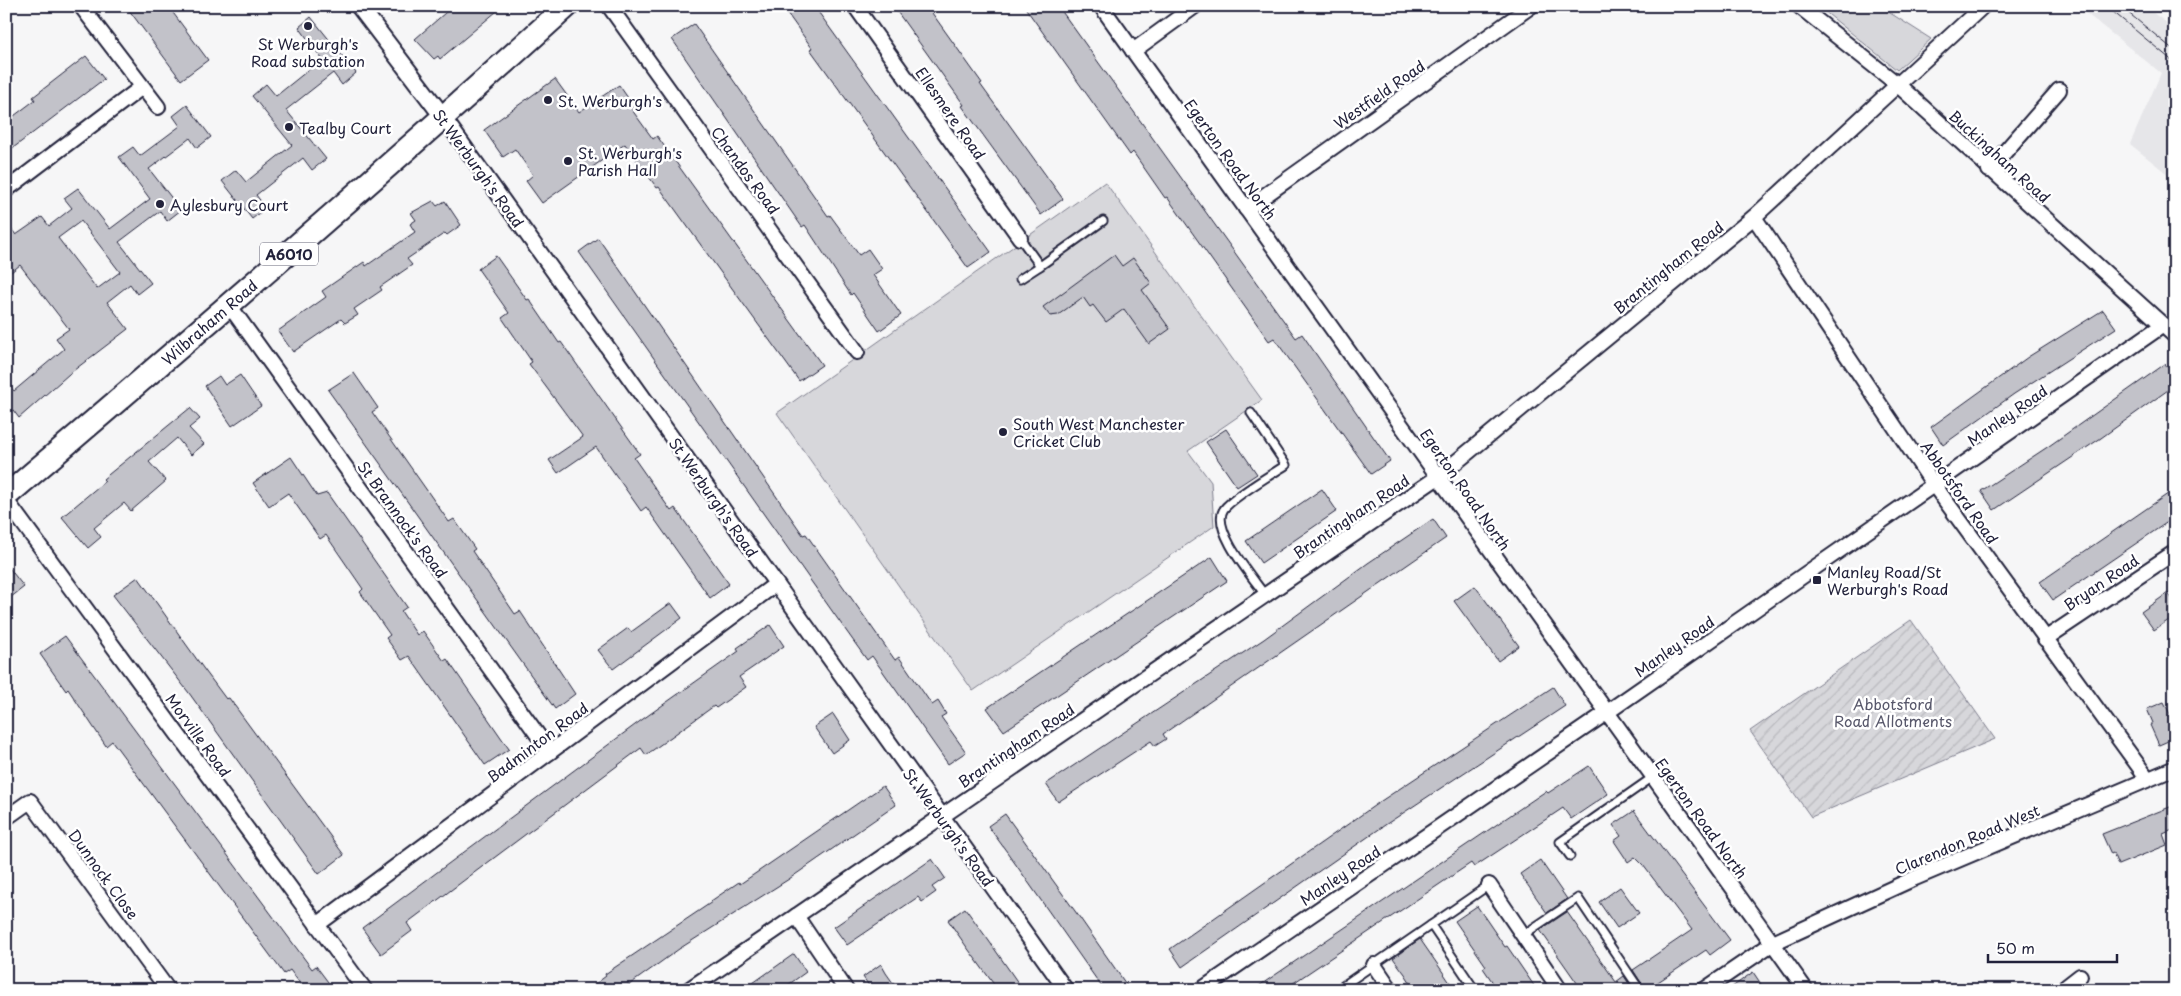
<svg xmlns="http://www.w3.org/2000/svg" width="2181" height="996" font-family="'Playpen Sans',sans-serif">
  <defs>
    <pattern id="garden-furrows" width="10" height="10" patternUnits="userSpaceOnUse" patternTransform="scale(1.25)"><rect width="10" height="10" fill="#d7d7db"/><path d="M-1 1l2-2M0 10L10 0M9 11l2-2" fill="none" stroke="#b8b8bd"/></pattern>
  </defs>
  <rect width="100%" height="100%" fill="#f6f6f7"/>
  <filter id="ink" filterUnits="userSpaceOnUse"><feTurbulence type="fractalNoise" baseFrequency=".02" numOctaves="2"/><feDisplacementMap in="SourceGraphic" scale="10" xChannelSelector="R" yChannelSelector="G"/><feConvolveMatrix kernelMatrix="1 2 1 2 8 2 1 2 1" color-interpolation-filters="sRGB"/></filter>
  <g filter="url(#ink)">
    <polygon fill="#e6e6e9" points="2077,6 2144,6 2175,29 2175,180 2130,144 2161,73"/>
    <g fill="#d7d7db" stroke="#7c7c8b">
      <polygon points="1818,6 1879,6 1931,39 1897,70"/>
      <polygon points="1105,182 1262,400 1188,451 1211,482 1214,526 973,691 777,413"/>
    </g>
    <polygon fill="url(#garden-furrows)" stroke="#7c7c8b" points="1911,620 1995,739 1811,817 1750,731"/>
    <g fill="#c2c2c9" stroke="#22223b" fill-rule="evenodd">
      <polygon points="126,6 168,6 208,60 181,80"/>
      <polygon points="453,6 503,6 440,59 438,56 434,59 415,39"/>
      <polygon points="782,6 814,6 991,252 968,268 810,49 812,48"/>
      <polygon points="893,6 927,6 982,83 980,84 1063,199 1041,215 962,106 964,105"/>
      <polygon points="1024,6 1058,6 1296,338 1302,334 1390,461 1371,474 1274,338 1269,341 1167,197 1165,198 1133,152 1130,155"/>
      <polygon points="311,17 356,73 342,85 333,73 286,110 326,159 312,170 303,158 256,195 266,208 252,219 222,181 236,170 246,182 292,145 252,96 266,84 276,96 322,59 299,27"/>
      <polygon points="694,24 828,216 830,215 859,255 868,249 882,269 873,275 901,315 879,331 853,293 851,295 805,225 802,227 672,39"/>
      <polygon points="86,56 104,79 13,148 6,139 6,122 35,100 33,97"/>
      <polygon points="555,79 579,112 619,85 635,108 632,110 653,139 657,136 822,365 799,381 659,187 657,188 625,144 542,203 526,181 533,175 515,149 503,157 484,130"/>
      <path d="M187,105L211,137L197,148L190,138L149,169L181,210L167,221L160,211L119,242L151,283L137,294L130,284L107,302L128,329L69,374L19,418L13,410L6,416V382L14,391L64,349L56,338L69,329L20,265L6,276V222L16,235L42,217L49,226L72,208L64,198L78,188L110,229L150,199L119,157L133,147L140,156L180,126L173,116ZM81,221L120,272L97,289L58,238Z"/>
      <polygon points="433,201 437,206 445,201 461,225 447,235 445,233 407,259 412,265 380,287 382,290 354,309 358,315 345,323 341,319 293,352 278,331 326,297 322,291 364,262 366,266 415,232 410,224 416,220 411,213"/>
      <polygon points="598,238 803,535 806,534 895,660 899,657 932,705 938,701 946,714 941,717 966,752 948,764 872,656 867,660 837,618 579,252"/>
      <polygon points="1114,255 1122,266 1133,258 1151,283 1142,290 1170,329 1149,344 1124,309 1106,322 1093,305 1090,307 1083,297 1058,315 1050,316 1043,307"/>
      <polygon points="496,256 527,300 529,299 559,343 561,342 640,454 634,458 671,511 675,508 729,584 710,598 646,507 641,511 596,447 558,473 549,460 583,437 529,364 532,362 502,318 509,313 478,269"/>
      <polygon points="2103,310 2116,328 2014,394 1943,445 1931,427 2028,357"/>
      <polygon points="2165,364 2175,377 2175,385 2101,438 1994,510 1981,491 2049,446"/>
      <polygon points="354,373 378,408 372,412 449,522 454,519 475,549 472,551 515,614 520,611 575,694 555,709 328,390"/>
      <polygon points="240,375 261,406 232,426 205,386 219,376 225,385"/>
      <polygon points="190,408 200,419 189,428 204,444 191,455 177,438 149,462 166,481 131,511 124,503 94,528 101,537 88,548 62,517 105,481 103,479"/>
      <polygon points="1226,429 1257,474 1237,487 1206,442"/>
      <polygon points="291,457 317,496 327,493 407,607 401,611 417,635 423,631 444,661 447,659 509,749 485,765 409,656 402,660 386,638 390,635 360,592 363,589 326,535 320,539 288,493 269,506 253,483"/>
      <polygon points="1322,489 1337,511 1261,563 1246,541"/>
      <polygon points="2175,489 2175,517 2053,600 2040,582"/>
      <polygon points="1433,519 1446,538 1163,734 1166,739 1155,746 1151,741 1058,802 1046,784 1264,639 1368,563"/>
      <polygon points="1212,557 1227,581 1004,731 987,708"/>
      <polygon points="6,564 24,587 6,601"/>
      <polygon points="138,577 203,668 226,699 229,698 344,855 319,874 189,693 113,595"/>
      <polygon points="1475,586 1519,646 1498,661 1454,601"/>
      <polygon points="2168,593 2175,603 2175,616 2154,630 2141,612"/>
      <polygon points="671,603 682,618 613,669 598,650 628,628 631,632"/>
      <polygon points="770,625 784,646 739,677 746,687 716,708 714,706 646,755 641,748 407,923 412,931 381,954 362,928 643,719 739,651 737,648"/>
      <polygon points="65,636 312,969 316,966 334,990 305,990 290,970 284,974 118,749 112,741 106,746 68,689 66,691 40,654"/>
      <polygon points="1553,687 1565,706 1385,825 1182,967 1170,949 1381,801"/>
      <polygon points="2164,702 2171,716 2175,714 2175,738 2159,745 2150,725 2153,723 2147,709"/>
      <polygon points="833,714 850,740 832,753 814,727"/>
      <polygon points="1589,766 1608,794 1571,819 1563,808 1474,867 1471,863 1283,990 1253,990 1546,791 1548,793"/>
      <polygon points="883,786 896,805 789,879 679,949 622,990 587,990 606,976 605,974 712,902 711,901 739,882 740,884"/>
      <polygon points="2175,805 2175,829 2163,834 2167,845 2118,865 2113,853 2111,854 2102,834"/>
      <polygon points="1634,811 1730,940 1710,955 1706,950 1646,990 1633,970 1692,930 1643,865 1635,857 1628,862 1614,841 1621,836 1613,825"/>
      <polygon points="1005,814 1080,918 1130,990 1104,990 1007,852 988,826"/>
      <polygon points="932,859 945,878 932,887 936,892 922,902 918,897 847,945 834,927"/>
      <polygon points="1540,860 1567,899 1547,913 1520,874"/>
      <polygon points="1620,887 1639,913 1617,928 1599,902"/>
      <polygon points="1477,906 1505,947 1507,946 1537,990 1498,990 1483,968 1486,966 1455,921"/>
      <polygon points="965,908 989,941 1023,990 998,990 966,946 948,920"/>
      <polygon points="1567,912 1616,982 1624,976 1633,990 1582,990 1540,930"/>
      <polygon points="1420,939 1440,968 1455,990 1415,990 1405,974 1393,958"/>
      <polygon points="794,954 806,972 781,990 743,990"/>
      <polygon points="881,964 886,973 898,990 872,990 863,977"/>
      <polygon points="1753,972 1765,990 1728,990"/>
    </g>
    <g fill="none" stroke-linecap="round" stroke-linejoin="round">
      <g stroke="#22223b" stroke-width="11">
        <g id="service">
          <polyline points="1020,238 1040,266 1103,221"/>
          <polyline points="1020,279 1040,266"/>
          <path d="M1251,413L1286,465C1272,474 1233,497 1224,509C1210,528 1253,578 1265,595"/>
          <polyline points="1570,856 1560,842 1653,777"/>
          <polyline points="1431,925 1475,990"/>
          <polyline points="1523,935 1578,898 1640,990"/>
          <polyline points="1337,990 1489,885"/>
        </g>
      </g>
      <g stroke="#22223b" stroke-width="18">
        <g id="minor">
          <polyline points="81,6 158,107"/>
          <polyline points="609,6 857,352"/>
          <polyline points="855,6 1020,238"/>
          <polyline points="1101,6 1806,990"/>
          <polyline points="1799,6 1897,84 2175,336"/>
          <polyline points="1133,51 1195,6"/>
          <polyline points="444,118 1066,990"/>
          <polyline points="1989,170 2059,90"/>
          <polyline points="6,190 142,87"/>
          <polyline points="1246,209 1531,6"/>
          <polyline points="1754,217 1934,485 2148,779"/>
          <polyline points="229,305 550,752"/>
          <polyline points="6,500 365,990"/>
          <polyline points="2045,639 2175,552"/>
          <polyline points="6,818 30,801 168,990"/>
          <polyline points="1489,885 1560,990"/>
          <polyline points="796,916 846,990"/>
          <polyline points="317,925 776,584"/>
          <polyline points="1374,965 1391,990"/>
          <polyline points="688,990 1438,477 1754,217 1983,6"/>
          <polyline points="1201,990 1606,713 2163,325"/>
          <polyline points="1704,990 1773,943 1915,878 2175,768"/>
          <polyline points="2062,990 2080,976"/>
        </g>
      </g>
      <g stroke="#22223b" stroke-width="20">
        <polyline id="tertiary" points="359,6 444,118"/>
      </g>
      <g stroke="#22223b" stroke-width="26">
        <path id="trunk" d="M6,496C195,335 383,173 567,6"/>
      </g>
      <use href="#service" stroke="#fff" stroke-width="7"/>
      <use href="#minor" stroke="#fff" stroke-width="14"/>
      <use href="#tertiary" stroke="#fff" stroke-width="16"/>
      <use href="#trunk" stroke="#fff" stroke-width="22"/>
      <g stroke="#22223b" stroke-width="1">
        <polyline points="2106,6 2175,63"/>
        <polyline points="2120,6 2175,51"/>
      </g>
    </g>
  </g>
  <g fill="#22223b" stroke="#fff" stroke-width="2">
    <circle cx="308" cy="26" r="5"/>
    <circle cx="548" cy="100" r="5"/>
    <circle cx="289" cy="127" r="5"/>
    <circle cx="568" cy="161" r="5"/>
    <circle cx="160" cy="204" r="5"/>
    <circle cx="1003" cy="432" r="5"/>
    <rect x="1812" y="575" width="10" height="10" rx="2.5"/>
  </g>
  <g text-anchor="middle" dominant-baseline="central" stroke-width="5" stroke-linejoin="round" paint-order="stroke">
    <rect fill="#fff" stroke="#646476" stroke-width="1" x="260" y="242.5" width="58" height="23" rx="4"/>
    <g font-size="14" font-weight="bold" fill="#22223b">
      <text x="289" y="254">A6010</text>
    </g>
    <g font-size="15" fill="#22223b" stroke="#fff" text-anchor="start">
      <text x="308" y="43" text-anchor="middle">St Werburgh's<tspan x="308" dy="17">Road substation</tspan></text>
      <text x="558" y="100">St. Werburgh's</text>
      <text x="299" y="127">Tealby Court</text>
      <text x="578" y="152">St. Werburgh's<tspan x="578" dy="17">Parish Hall</tspan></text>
      <text x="170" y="204">Aylesbury Court</text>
      <text x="1013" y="423">South West Manchester<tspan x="1013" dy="17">Cricket Club</tspan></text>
      <text x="1827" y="571">Manley Road/St<tspan x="1827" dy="17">Werburgh's Road</tspan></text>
    </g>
    <g font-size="15" fill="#22223b" stroke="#fff">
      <text transform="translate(1379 94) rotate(-35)">Westfield Road</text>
      <text transform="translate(951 113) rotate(55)">Ellesmere Road</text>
      <text transform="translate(2000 156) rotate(42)">Buckingham Road</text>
      <text transform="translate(1231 159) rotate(54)">Egerton Road North</text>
      <text transform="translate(479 168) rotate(54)">St Werburgh's Road</text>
      <text transform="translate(746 170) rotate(54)">Chandos Road</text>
      <text transform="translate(1668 267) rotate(-39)">Brantingham Road</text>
      <text transform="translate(209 322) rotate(-41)">Wilbraham Road</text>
      <text transform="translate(2007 415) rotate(-35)">Manley Road</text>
      <text transform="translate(1466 489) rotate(55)">Egerton Road North</text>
      <text transform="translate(1960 492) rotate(55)">Abbotsford Road</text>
      <text transform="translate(714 497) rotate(55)">St Werburgh's Road</text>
      <text transform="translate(1351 516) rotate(-34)">Brantingham Road</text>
      <text transform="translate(403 519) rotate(54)">St Brannock's Road</text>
      <text transform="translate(2101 582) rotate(-34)">Bryan Road</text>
      <text transform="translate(1674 646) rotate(-35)">Manley Road</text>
      <text transform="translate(199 735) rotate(54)">Morville Road</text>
      <text transform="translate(537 742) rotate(-37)">Badminton Road</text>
      <text transform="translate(1016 745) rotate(-34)">Brantingham Road</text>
      <text transform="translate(1702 818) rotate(54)">Egerton Road North</text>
      <text transform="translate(949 827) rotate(54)">St Werburgh's Road</text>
      <text transform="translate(1967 839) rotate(-23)">Clarendon Road West</text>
      <text transform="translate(104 874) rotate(54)">Dunnock Close</text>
      <text transform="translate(1340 875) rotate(-34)">Manley Road</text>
    </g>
    <g font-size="15" fill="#58586b" stroke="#fff">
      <text x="1893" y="703">Abbotsford<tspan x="1893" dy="17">Road Allotments</tspan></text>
    </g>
  </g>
  <rect width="2181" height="996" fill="none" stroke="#fff" stroke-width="25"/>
  <rect x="12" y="12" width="2156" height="971" fill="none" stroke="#22223b" stroke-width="2" filter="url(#ink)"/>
  <path d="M1988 954v8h129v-8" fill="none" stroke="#22223b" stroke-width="2.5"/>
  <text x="1996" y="954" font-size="15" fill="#22223b" stroke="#ffffff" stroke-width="4" paint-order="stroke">50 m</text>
</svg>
